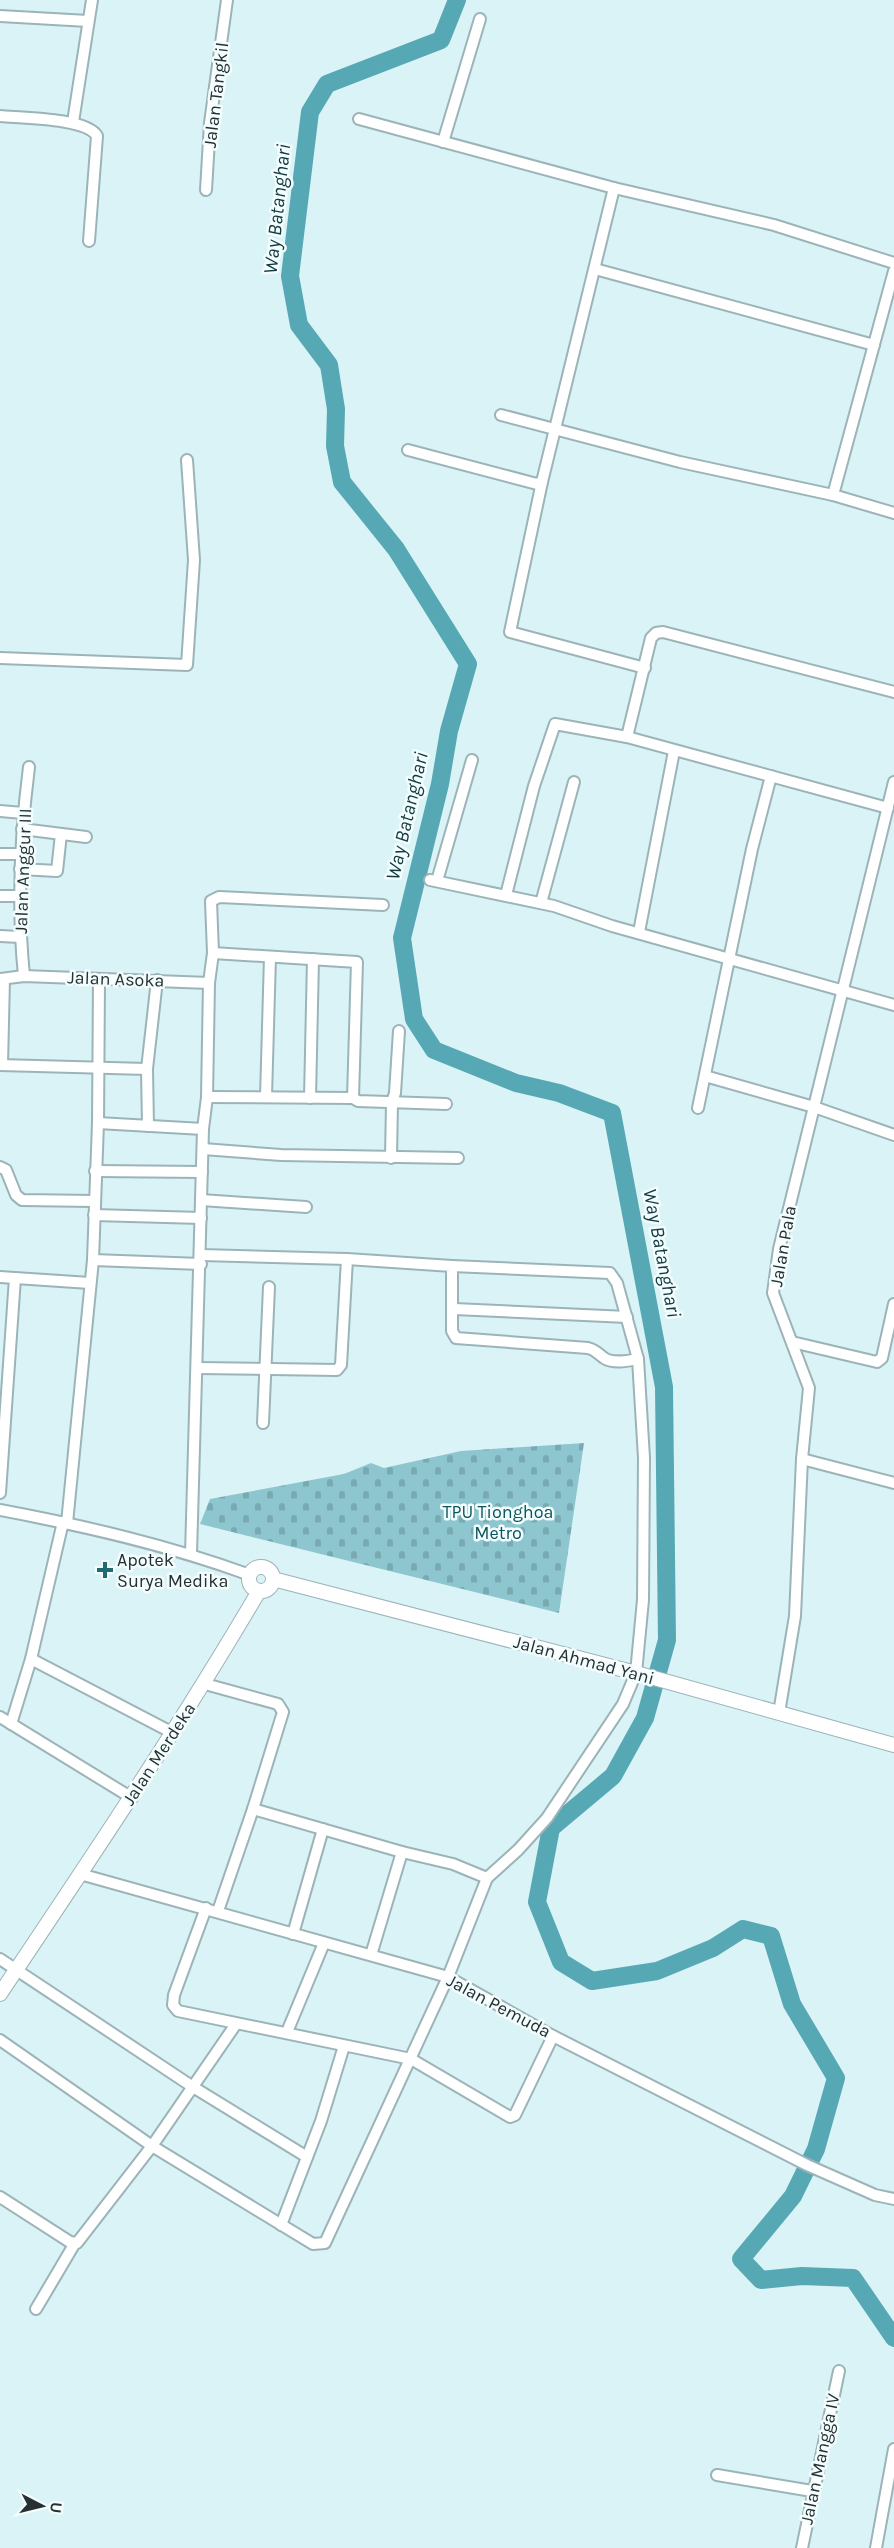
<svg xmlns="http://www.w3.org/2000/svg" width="894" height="2548" font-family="Karla,sans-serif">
  <defs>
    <pattern id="cemetery-stones" width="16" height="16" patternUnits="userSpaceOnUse" patternTransform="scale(1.5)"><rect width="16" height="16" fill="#8dc6ce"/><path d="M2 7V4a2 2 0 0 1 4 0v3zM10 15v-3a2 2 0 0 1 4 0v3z" fill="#7aaab1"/></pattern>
  </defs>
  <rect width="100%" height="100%" fill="#daf3f6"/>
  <polygon fill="url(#cemetery-stones)" points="584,1443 559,1613 200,1524 210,1499 344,1474 371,1463 384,1468 461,1451"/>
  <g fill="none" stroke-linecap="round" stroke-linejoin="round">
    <polyline stroke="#56a9b4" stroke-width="18" points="457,0 441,40 327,84 310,112 290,276 299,325 329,365 336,409 335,446 342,482 396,549 468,664 449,731 440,784 402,938 414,1019 434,1050 516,1083 559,1093 612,1113 664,1387 667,1640 645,1718 613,1776 551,1828 537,1902 561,1962 592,1981 657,1971 713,1948 743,1929 771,1936 792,2004 836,2078 816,2149 793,2196 741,2259 761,2280 802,2276 853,2278 894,2338"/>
    <g stroke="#9cb4b8" stroke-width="14">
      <g id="minor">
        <polyline points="0,16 88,21"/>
        <path d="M0,116C22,118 87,118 97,136L89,241"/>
        <polyline points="359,119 614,188 774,225 894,263"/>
        <polyline points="73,122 92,0"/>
        <polyline points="443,142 480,19"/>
        <polyline points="206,190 210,123 227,0"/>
        <polyline points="595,269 874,345"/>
        <polyline points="501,415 680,462 833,495 894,513"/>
        <polyline points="408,450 537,484 542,482 614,188"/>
        <polyline points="542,482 510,632 645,668"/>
        <polyline points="833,495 894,271"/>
        <polyline points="0,658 187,665 194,560 187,460"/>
        <polyline points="627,737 651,638 656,633 663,632 894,692"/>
        <polyline points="0,811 23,813"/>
        <polyline points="22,829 86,837"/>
        <polyline points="0,854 21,854"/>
        <polyline points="20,869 57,871 61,834"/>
        <polyline points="430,880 554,906 612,926 894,1005"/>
        <polyline points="437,881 472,760"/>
        <polyline points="506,895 534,786 555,724 627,737 888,808"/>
        <polyline points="0,896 20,896"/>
        <polyline points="541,903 574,782"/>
        <polyline points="639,932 674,751"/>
        <polyline points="0,936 20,937"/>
        <polyline points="213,953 357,962 353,1098"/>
        <path d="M24,976C17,906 20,837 29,767"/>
        <polyline points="0,979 24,976 209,983"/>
        <polyline points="0,1065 147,1069"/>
        <polyline points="2,1065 4,979"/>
        <polyline points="705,1076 814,1107 894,1135"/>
        <polyline points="207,1097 353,1098 358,1101 446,1104"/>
        <polyline points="266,1097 270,957"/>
        <polyline points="310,1098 313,959"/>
        <polyline points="698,1108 752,849 771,776"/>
        <polyline points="98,1123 203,1129"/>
        <polyline points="148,1126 147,1069 157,980"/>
        <polyline points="203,1149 281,1155 458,1158"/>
        <polyline points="391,1158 392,1102 395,1093 399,1031"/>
        <polyline points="0,1167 6,1170 16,1195 22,1200 94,1201"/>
        <polyline points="95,1171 202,1172"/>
        <polyline points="201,1200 306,1207"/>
        <polyline points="94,1215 201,1218"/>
        <path d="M201,1255L347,1259L452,1266V1331L456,1338L588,1348C596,1350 597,1353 604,1358C613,1364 628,1361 638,1359"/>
        <polyline points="93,1260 201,1264"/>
        <polyline points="0,1277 90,1283"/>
        <polyline points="454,1309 627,1317"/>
        <polyline points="792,1342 877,1362 882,1358 894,1304"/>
        <polyline points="197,1368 337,1370 341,1365 347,1259"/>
        <polyline points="263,1423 269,1287"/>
        <polyline points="802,1459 894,1483"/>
        <polyline points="0,1493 15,1278"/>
        <path d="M0,1510C85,1526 168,1545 250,1575"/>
        <polyline points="67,1523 93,1260 98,1123 99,980"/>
        <polyline points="191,1554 203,1129 207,1097 209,983 213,953 211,901 219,897 383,905"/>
        <polyline points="31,1659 173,1733"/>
        <polyline points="205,1684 278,1704 283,1712 253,1809 218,1911"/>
        <polyline points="779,1713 795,1616 802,1459 809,1388 773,1293 779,1249 894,782"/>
        <polyline points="0,1717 132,1798"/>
        <polyline points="11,1724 31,1659 63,1522"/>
        <polyline points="253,1809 402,1852 453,1864 487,1878"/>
        <polyline points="80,1874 448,1977 553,2036 807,2165 875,2195 894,2199"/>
        <polyline points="206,1908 174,1995 173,2005 178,2011 411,2059 510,2117 515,2115 553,2036"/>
        <polyline points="293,1934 323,1829"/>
        <polyline points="371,1955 402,1852"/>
        <polyline points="0,1959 193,2087 307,2157"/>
        <polyline points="287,2032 324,1943"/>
        <polyline points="0,2040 152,2146 313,2244 325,2243 448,1977 487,1878 518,1850 547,1818 623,1704 636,1673 643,1600 644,1458 638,1359 617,1283 610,1273 452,1266"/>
        <polyline points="0,2197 70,2242 77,2243 152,2146 236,2024"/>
        <polyline points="281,2225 321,2121 344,2046"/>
        <polyline points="36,2309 75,2243"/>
        <polyline points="717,2475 812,2491"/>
        <polyline points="802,2548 839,2371"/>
        <polyline points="876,2548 894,2449"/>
      </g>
    </g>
    <g stroke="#9cb4b8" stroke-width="16">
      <g id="major">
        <circle cx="261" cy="1579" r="12"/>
        <polyline points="273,1579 636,1673 894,1745"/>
        <path d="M0,1994C89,1861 178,1729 259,1591"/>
      </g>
    </g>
    <use href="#minor" stroke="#fff" stroke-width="10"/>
    <use href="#major" stroke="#fff" stroke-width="14"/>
  </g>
  <path fill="#206b74" stroke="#f3fdfe" stroke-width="2" d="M102 1561h6v6h6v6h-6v6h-6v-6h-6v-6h6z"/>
  <g text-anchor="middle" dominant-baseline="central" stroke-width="5" stroke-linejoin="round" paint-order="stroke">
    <g font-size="18" fill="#262f31" stroke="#f3fdfe">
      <text transform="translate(216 95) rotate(-83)">Jalan Tangkil</text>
      <text transform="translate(23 871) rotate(-88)">Jalan Anggur III</text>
      <text transform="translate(116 979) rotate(2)">Jalan Asoka</text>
      <text transform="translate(783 1246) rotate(-80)">Jalan Pala</text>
      <text transform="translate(584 1660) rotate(15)">Jalan Ahmad Yani</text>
      <text transform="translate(159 1754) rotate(-57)">Jalan Merdeka</text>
      <text transform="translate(499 2006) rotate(28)">Jalan Pemuda</text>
      <text transform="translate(820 2459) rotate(-78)">Jalan Mangga IV</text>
    </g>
    <g font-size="18" fill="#0b555d" stroke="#f3fdfe">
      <text x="498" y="1512">TPU Tionghoa<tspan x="498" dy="21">Metro</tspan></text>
    </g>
    <g font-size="18" fill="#262f31" stroke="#f3fdfe" text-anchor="start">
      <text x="117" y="1560">Apotek<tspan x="117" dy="21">Surya Medika</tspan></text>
    </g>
    <g font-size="20" font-style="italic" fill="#133a40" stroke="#f3fdfe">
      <text transform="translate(277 209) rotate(-84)">Way Batanghari</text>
      <text transform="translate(407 816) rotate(-77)">Way Batanghari</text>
      <text transform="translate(662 1253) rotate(79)">Way Batanghari</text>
    </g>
  </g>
  <g transform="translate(42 2506) rotate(97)" stroke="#f3fdfe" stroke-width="4.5" paint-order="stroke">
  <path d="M0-4.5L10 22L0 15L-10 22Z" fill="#262f31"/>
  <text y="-9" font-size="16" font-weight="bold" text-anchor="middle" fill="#262f31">U</text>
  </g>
</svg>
